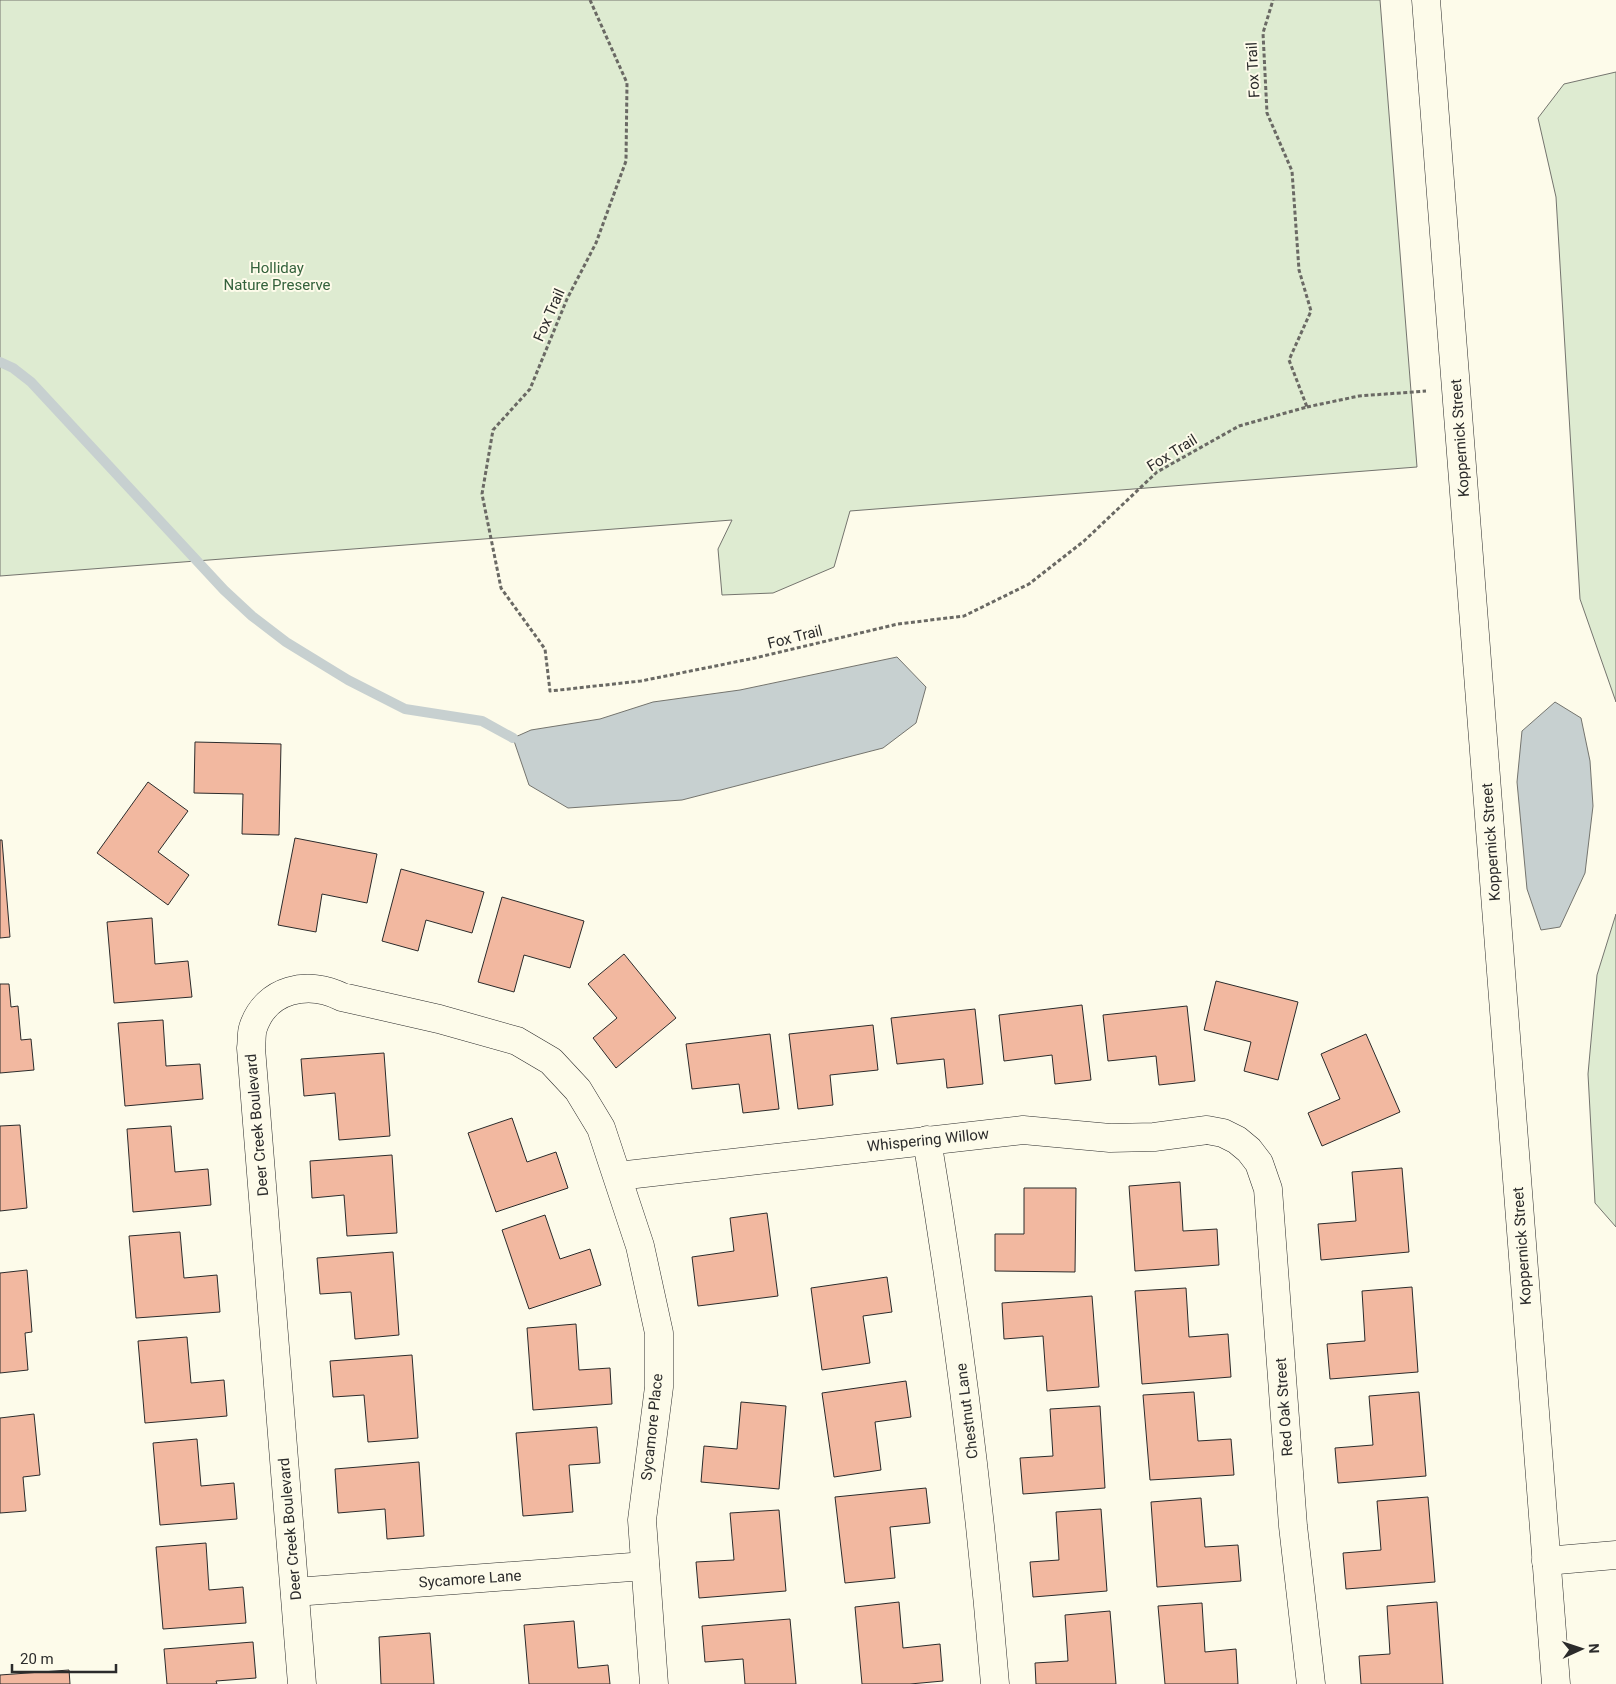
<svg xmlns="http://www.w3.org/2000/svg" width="1616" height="1684" font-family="Roboto,sans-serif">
  <rect width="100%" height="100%" fill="#fdfbea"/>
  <g fill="#deebd1" stroke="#74746e">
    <polygon points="0,0 1380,0 1417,467 850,511 834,567 773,593 722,595 718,549 732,520 0,576"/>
    <polygon points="1616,72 1616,702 1580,599 1556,197 1538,118 1564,84"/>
    <polygon points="1616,914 1616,1227 1595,1203 1588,1074 1597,975"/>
  </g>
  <g fill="#c7d0d0" stroke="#74746e">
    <polygon points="897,657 926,687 916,723 883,748 682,800 568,808 529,785 513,738 531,730 600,719 653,702 740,690"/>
    <polygon points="1555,702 1581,718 1590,761 1593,806 1585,873 1560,927 1541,930 1527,889 1517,782 1522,731"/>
  </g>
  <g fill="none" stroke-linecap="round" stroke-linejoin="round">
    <polyline stroke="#c7d0d0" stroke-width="10" points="0,362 13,368 31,382 224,590 252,616 286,642 348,680 405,709 482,721 513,738"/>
  </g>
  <g fill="#f2b8a0" stroke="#2b2b2b">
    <polygon points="195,742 281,744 279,835 242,834 243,794 194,793"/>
    <polygon points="148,782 188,811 158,852 189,875 168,905 97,853"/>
    <polygon points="295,838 377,854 367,903 322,894 316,932 278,925"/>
    <polygon points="0,840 2,840 10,937 0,938"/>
    <polygon points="401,869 484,892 472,933 426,920 418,951 382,941"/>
    <polygon points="502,897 584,921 570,968 524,955 514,992 478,982"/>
    <polygon points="152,918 155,964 188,961 192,997 114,1003 107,922"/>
    <polygon points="624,954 676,1018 616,1068 593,1038 617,1018 588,984"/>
    <polygon points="1216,981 1298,1002 1278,1080 1244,1071 1251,1042 1204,1030"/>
    <polygon points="0,984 9,984 11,1007 18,1006 21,1040 31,1039 34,1070 0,1073"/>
    <polygon points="1082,1005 1091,1080 1055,1084 1052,1055 1004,1061 999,1015"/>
    <polygon points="1187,1006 1195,1081 1159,1085 1156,1056 1108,1061 1103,1015"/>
    <polygon points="975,1009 983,1084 947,1088 944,1059 897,1064 891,1018"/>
    <polygon points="163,1020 166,1066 200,1064 203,1099 125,1106 118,1023"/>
    <polygon points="873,1025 878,1070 830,1075 833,1105 798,1109 789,1034"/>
    <polygon points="770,1034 779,1109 743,1113 739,1084 692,1089 686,1044"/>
    <polygon points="1366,1034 1400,1112 1322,1146 1308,1113 1340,1099 1321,1054"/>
    <polygon points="384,1053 390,1136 339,1140 335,1093 304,1096 301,1059"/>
    <polygon points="512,1118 527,1162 556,1152 568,1188 496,1212 468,1133"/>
    <polygon points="20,1125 27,1208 0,1211 0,1126"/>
    <polygon points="171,1126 175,1172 208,1169 211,1205 133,1212 127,1129"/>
    <polygon points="392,1155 397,1233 347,1236 344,1195 312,1198 310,1161"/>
    <polygon points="1402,1168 1409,1252 1321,1260 1318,1224 1356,1221 1352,1172"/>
    <polygon points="1180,1182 1183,1231 1217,1229 1219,1265 1135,1271 1129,1186"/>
    <polygon points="1024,1188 1076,1188 1075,1272 995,1271 995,1234 1024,1234"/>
    <polygon points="767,1213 778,1296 698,1306 692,1257 734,1251 730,1218"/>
    <polygon points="545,1215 560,1259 590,1249 601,1285 529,1309 502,1230"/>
    <polygon points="180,1232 184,1278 217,1275 220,1312 136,1318 129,1236"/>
    <polygon points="393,1252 399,1335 355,1339 351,1292 320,1294 317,1258"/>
    <polygon points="27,1270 32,1332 25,1333 28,1370 0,1373 0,1273"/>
    <polygon points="887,1277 892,1312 863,1316 870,1363 822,1370 811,1288"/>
    <polygon points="1412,1287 1418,1372 1330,1379 1327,1344 1365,1341 1362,1291"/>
    <polygon points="1186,1288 1189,1337 1228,1334 1231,1377 1142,1384 1135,1291"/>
    <polygon points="1092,1296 1099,1387 1047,1391 1043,1336 1004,1339 1002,1303"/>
    <polygon points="576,1324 579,1370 610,1368 612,1404 533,1410 527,1328"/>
    <polygon points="187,1337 191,1383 224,1380 227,1416 145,1423 138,1341"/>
    <polygon points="412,1355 418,1438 368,1442 364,1395 333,1397 330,1361"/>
    <polygon points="906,1381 911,1417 875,1422 881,1470 834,1477 822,1393"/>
    <polygon points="1194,1392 1198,1441 1231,1439 1234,1475 1150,1480 1143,1395"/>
    <polygon points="1419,1392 1426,1476 1338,1483 1335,1448 1373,1445 1369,1396"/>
    <polygon points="741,1402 786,1406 779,1489 701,1482 704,1446 737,1449"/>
    <polygon points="1100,1406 1105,1488 1023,1494 1020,1458 1053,1456 1050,1409"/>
    <polygon points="34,1414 40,1475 23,1477 26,1511 0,1513 0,1418"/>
    <polygon points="597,1427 600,1463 569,1465 573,1512 523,1516 516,1433"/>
    <polygon points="197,1439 201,1486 234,1483 237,1519 160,1525 153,1443"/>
    <polygon points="419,1462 424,1536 387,1539 385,1509 338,1513 335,1469"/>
    <polygon points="926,1488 930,1523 890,1527 895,1578 845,1583 835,1497"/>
    <polygon points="1428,1497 1435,1582 1346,1589 1343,1553 1381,1550 1377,1501"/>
    <polygon points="1201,1498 1205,1547 1238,1545 1241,1581 1157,1587 1151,1502"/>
    <polygon points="1101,1509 1107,1591 1033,1597 1030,1562 1059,1560 1056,1512"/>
    <polygon points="779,1510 786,1591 699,1598 696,1562 734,1560 730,1513"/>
    <polygon points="206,1543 209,1590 243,1587 246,1623 163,1629 156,1547"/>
    <polygon points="899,1602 903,1648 940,1644 943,1681 910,1684 862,1684 855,1607"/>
    <polygon points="1437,1602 1443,1684 1361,1684 1359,1656 1390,1654 1387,1606"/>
    <polygon points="1202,1603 1205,1652 1236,1649 1238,1684 1165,1684 1158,1606"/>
    <polygon points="1110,1611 1116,1684 1036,1684 1035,1663 1068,1661 1065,1615"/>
    <polygon points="790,1619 796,1684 745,1684 743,1659 705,1662 702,1626"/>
    <polygon points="574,1621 578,1668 608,1665 610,1684 529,1684 524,1625"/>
    <polygon points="430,1633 434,1684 381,1684 379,1637"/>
    <polygon points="253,1642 256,1678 216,1681 217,1684 167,1684 164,1649"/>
    <polygon points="69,1670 70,1684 0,1684 0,1675"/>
  </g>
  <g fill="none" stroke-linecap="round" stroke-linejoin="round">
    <g stroke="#2b2b2b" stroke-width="29">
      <g id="minor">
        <polyline points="1426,0 1556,1684"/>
        <path d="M927,1140C957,1320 980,1501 995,1684"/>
        <polyline points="618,1176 1023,1130 1110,1138 1154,1137 1207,1130 1223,1133 1237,1140 1249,1150 1259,1163 1268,1189 1293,1526 1311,1684"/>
        <polyline points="1546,1561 1616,1555"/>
        <polyline points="295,1592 645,1566"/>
        <path d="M302,1684L251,1048C252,1042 251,1034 253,1028C266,988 309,980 342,997L439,1019L517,1041L551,1061L578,1090L601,1128L640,1246L659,1333V1387L642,1520L654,1684"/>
      </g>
    </g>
    <g stroke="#6a6964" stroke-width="3" stroke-dasharray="4 2.5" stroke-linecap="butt">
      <polyline points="590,0 627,83 626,161 596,243 567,299 530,389 493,430 482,494 501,588 545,649 550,691 641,681 755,658 898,624 964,616 1029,584 1084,541 1157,472 1239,426 1307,407 1289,360 1311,311 1299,270 1292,171 1267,113 1263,33 1273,0"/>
      <polyline points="1307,407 1359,396 1426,391"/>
    </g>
    <use href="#minor" stroke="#fdfbea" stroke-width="28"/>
  </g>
  <g text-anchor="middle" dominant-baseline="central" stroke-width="4" stroke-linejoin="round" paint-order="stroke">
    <g font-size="15" fill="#2b2b2b" stroke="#fdfbea">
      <text transform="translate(1253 70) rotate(-93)">Fox Trail</text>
      <text transform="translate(549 315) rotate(-66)">Fox Trail</text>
      <text transform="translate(1460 438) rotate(-94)">Koppernick Street</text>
      <text transform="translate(1172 453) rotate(-32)">Fox Trail</text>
      <text transform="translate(795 637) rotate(-14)">Fox Trail</text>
      <text transform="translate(1491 842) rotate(-94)">Koppernick Street</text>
      <text transform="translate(257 1125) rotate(-95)">Deer Creek Boulevard</text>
      <text transform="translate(928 1140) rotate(-6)">Whispering Willow</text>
      <text transform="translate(1522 1246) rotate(-94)">Koppernick Street</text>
      <text transform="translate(1284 1407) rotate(-94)">Red Oak Street</text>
      <text transform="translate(967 1411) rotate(-97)">Chestnut Lane</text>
      <text transform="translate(652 1427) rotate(-84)">Sycamore Place</text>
      <text transform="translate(290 1529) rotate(-95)">Deer Creek Boulevard</text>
      <text transform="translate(470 1579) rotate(-4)">Sycamore Lane</text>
    </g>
    <g font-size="15" fill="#34623c" stroke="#fdfbea">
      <text x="277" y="268">Holliday<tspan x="277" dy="17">Nature Preserve</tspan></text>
    </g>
  </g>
  <g transform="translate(1581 1649) rotate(87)" stroke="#fdfbea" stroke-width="4" paint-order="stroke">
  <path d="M0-4L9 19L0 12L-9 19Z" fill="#2b2b2b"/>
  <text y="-8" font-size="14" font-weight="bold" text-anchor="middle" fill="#2b2b2b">N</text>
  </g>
  <path d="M12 1664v8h104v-8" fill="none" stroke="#2b2b2b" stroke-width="2.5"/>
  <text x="20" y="1664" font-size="15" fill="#2b2b2b" stroke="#fdfbea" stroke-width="4" paint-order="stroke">20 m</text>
</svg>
